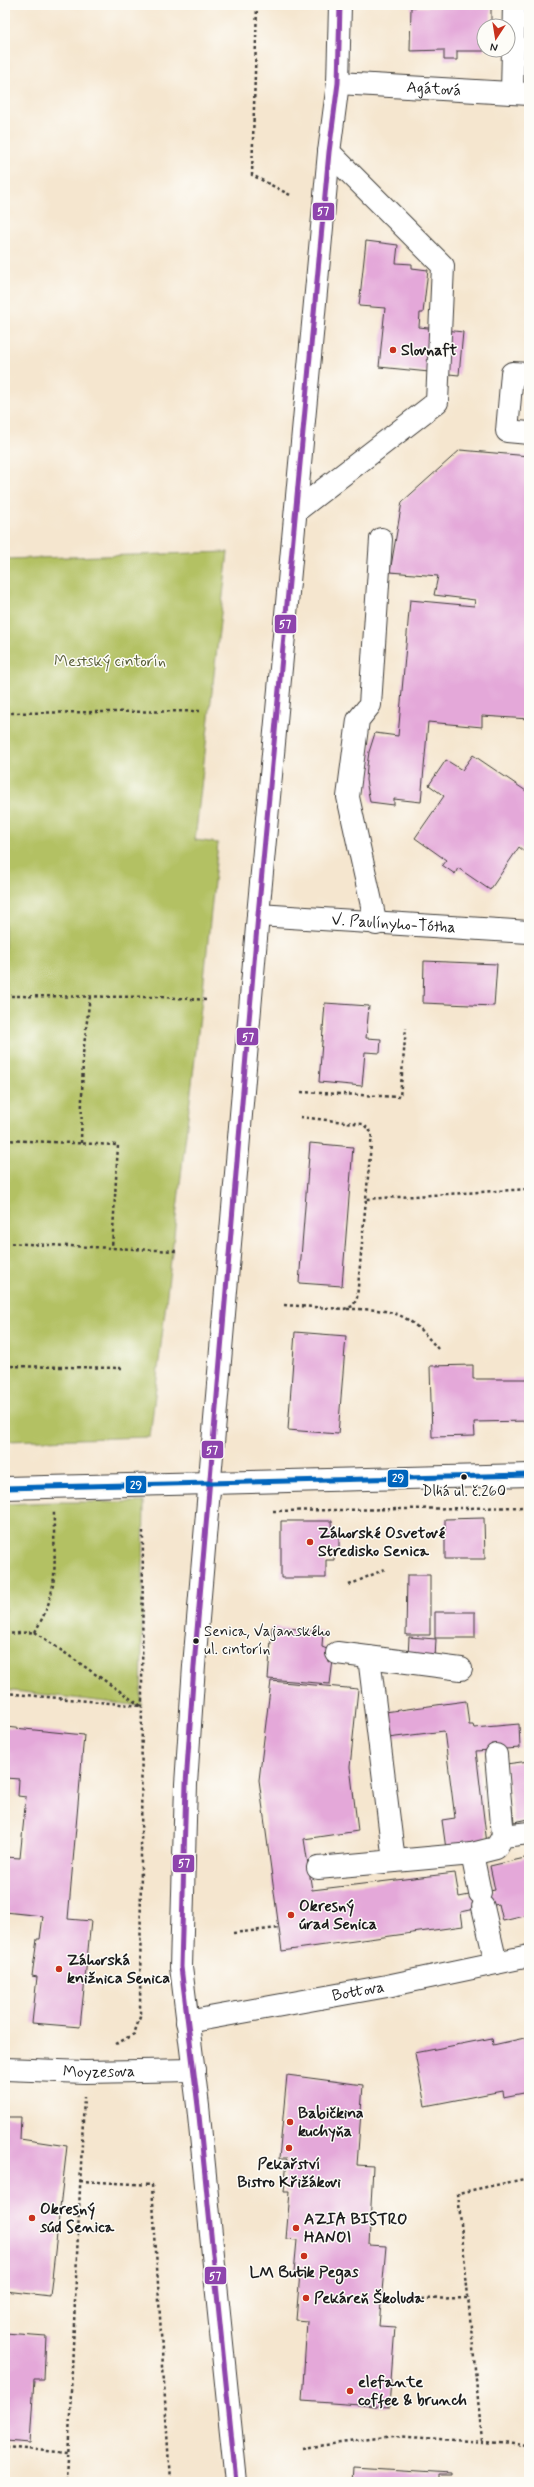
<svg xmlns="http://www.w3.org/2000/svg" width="534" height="2487" font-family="Mynerve,sans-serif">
  <rect width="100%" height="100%" fill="#fdfcf7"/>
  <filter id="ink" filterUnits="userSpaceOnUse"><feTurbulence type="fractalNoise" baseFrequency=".025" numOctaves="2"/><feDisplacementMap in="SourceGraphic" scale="8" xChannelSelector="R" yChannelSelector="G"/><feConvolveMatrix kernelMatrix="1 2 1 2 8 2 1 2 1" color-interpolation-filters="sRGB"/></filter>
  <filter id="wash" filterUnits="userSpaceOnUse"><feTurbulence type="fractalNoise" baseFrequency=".012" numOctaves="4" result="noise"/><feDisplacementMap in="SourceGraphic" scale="16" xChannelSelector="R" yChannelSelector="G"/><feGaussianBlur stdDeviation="0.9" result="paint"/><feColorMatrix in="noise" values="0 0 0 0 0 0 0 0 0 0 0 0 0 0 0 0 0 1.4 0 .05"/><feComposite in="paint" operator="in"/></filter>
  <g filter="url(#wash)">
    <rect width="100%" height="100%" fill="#f5e6cf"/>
    <g fill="#b3c163" stroke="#686e40">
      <polygon points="228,552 195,840 218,843 202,999 150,1437 5,1441 5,559"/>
      <polygon points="54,1502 144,1502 141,1706 5,1690 5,1504"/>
    </g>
    <g id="blocks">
      <g fill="#e4a8d9">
        <polygon points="411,7 491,7 491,26 484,26 484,51 457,51 457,60 444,60 444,50 410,51"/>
        <polygon points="366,241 398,245 396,263 412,264 412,268 428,270 423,313 420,313 419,327 463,332 459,375 379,367 385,308 359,306"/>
        <polygon points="460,450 529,456 529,719 482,716 482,727 428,722 421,802 394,799 394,805 370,802 366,780 367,766 369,752 375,733 398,736 410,600 474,606 475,600 434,595 438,576 390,572 402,502"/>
        <polygon points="473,755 529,793 529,855 519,847 490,890 458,868 455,874 442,865 446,860 415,838 444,796 429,785 446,760 462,770"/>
        <polygon points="424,961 497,964 494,1006 423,1003"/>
        <polygon points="325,1003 369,1006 366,1038 381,1039 380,1053 365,1052 362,1086 319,1082"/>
        <polygon points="310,1143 353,1147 342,1286 299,1283"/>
        <polygon points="295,1332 346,1336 338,1434 288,1430"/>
        <polygon points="473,1365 473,1379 529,1379 529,1421 474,1422 475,1436 432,1437 430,1366"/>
        <polygon points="484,1518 485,1559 445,1559 445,1519"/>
        <polygon points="281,1521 332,1521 333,1534 339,1534 339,1550 334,1550 334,1560 326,1560 326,1578 281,1578"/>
        <polygon points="407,1575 430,1575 430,1635 406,1635"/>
        <rect x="435" y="1612" width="40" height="26"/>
        <polygon points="272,1627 323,1631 322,1647 327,1649 333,1660 330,1684 268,1679"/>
        <polygon points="409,1637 436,1639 435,1659 408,1657"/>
        <polygon points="271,1681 358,1689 350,1767 358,1831 304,1839 312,1890 455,1873 459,1897 495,1890 490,1866 529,1857 529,1915 503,1921 499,1904 461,1912 463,1926 282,1951 259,1780"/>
        <polygon points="466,1701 469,1725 473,1725 474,1728 519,1724 520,1748 476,1751 487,1844 446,1849 442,1820 455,1818 444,1731 388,1738 385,1712"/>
        <polygon points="5,1727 84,1735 68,1919 91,1921 80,2027 32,2023 37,1977 32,1976 37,1939 40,1939 43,1916 5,1912 5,1857 20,1858 26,1797 18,1796 19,1779 5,1778"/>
        <polygon points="529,1761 529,1819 514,1822 506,1764"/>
        <polygon points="529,2037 529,2092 503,2097 502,2091 425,2106 415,2053 492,2038 493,2045"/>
        <polygon points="287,2075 363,2085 357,2165 373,2166 369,2245 386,2246 379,2326 395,2327 389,2407 302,2401 307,2321 296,2320 300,2273 294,2273 297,2240 286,2239 290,2192 284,2192 287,2159 279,2159"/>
        <polygon points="5,2117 21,2117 20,2139 67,2146 50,2296 5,2291"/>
        <polygon points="5,2333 46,2336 44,2379 34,2379 30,2443 5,2441"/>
        <polygon points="353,2467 451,2473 451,2475 439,2475 439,2482 352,2482"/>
      </g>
    </g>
  </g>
  <g filter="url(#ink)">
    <use href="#blocks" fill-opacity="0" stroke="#3d3a37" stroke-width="1"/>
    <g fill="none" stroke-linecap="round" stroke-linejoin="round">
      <g stroke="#3d3a37" stroke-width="24">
        <g id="minor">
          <path id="s1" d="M338,83L529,94"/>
          <polyline points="512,92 514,5"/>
          <polyline points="529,374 512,373 507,431 529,433"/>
          <polyline points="296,511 437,402 443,266 329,152"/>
          <path id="s2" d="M258,915L529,932"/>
          <polyline points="376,924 348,797 358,720 370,705 381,539"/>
          <polyline points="5,1488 529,1475"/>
          <polyline points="337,1653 461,1669"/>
          <polyline points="369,1657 394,1861"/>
          <polyline points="496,1755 503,1836"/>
          <polyline points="472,1854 496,1848 503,1836 529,1833"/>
          <polyline points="318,1868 472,1854 480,1893"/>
          <polyline points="483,1907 496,1963"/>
          <path id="s3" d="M187,2022L387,1986L529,1956"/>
          <path id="s4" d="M5,2069L85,2072L194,2070"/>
        </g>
      </g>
      <g stroke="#3d3a37" stroke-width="24">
        <polyline id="major" points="236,2482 198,2106 181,1967 186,1784 194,1666 258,915 329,152 338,83 340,5"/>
      </g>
      <g stroke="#3d3a37" stroke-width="2.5" stroke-dasharray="3 3" stroke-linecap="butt">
        <polyline points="257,5 252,175 292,196"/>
        <polyline points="5,713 203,711"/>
        <polyline points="5,996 162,997 207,1000"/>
        <polyline points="301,1092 400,1097 406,1028"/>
        <polyline points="300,1117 363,1124 372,1133 366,1199 529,1189"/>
        <polyline points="5,1140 118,1145 112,1248"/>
        <polyline points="81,1143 83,1054 90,996"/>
        <polyline points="5,1243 177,1251"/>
        <polyline points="284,1305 344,1309 353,1306 357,1298 366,1199"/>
        <path d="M347,1309C395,1309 407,1312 438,1349"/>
        <polyline points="5,1366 123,1368"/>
        <polyline points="273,1511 529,1507"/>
        <polyline points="349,1585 385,1569"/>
        <polyline points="35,1632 141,1706"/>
        <path d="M5,1634L35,1632C41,1621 47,1610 50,1598C58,1572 53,1539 54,1512"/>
        <polyline points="5,1693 141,1706"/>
        <polyline points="233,1933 279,1928"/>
        <polyline points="116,2044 134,2034 140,2017 143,1531"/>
        <polyline points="80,2181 152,2185 170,2482"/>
        <polyline points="416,2299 468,2298"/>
        <polyline points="482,2441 458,2193 529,2178"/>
        <polyline points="5,2447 68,2453"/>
        <polyline points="302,2448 394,2436 529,2445"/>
        <polyline points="67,2482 84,2097"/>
      </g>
      <use href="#minor" stroke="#fff" stroke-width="22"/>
      <use href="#major" stroke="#fff" stroke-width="22"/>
      <g stroke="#fdfcf7" stroke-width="8">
        <polyline id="bus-1" points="236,2482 198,2106 181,1967 186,1784 194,1666 258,915 329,152 338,83 340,5"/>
      </g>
      <g stroke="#fdfcf7" stroke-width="8">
        <polyline id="bus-2" points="5,1488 529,1475"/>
      </g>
      <use href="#bus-1" stroke="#8e44ad" stroke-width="5"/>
      <use href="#bus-2" stroke="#0065bd" stroke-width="5"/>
    </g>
  </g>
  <g fill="#c8321e" stroke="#fdfcf7" stroke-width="1.5">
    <circle cx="393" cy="350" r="4"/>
    <circle cx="310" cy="1542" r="4"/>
    <circle cx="291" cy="1915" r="4"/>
    <circle cx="59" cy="1969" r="4"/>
    <circle cx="290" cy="2122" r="4"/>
    <circle cx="289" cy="2148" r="4"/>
    <circle cx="32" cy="2218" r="4"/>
    <circle cx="296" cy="2228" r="4"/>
    <circle cx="304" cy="2256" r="4"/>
    <circle cx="306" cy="2298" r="4"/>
    <circle cx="350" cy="2391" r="4"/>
  </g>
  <g fill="#1c1c1c" stroke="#fdfcf7" stroke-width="1.5">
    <circle cx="464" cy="1477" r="3.5"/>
    <circle cx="196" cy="1641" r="3.5"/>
  </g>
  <g text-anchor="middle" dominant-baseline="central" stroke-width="3" stroke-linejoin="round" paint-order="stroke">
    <g font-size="15" fill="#1c1c1c" stroke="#fdfcf7">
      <text x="464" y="1492">Dlhá ul. č.260</text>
      <text x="204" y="1632" text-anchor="start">Senica, Vajanského<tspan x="204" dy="18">ul. cintorín</tspan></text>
    </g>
    <g font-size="16" fill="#1c1c1c" stroke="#fdfcf7">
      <text stroke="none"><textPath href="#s1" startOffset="96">Agátová</textPath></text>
      <text stroke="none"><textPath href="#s2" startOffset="136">V. Paulínyho-Tótha</textPath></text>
      <text stroke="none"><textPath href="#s3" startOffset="174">Bottova</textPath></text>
      <text stroke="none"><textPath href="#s4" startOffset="94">Moyzesova</textPath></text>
    </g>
    <g font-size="16" font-weight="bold" fill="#1c1c1c" stroke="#fdfcf7" text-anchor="start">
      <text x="401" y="350">Slovnaft</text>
      <text x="318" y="1533">Záhorské Osvetové<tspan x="318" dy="18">Stredisko Senica</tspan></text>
      <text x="299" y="1906">Okresný<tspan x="299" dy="18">úrad Senica</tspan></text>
      <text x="67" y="1960">Záhorská<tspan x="67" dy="18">knižnica Senica</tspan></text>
      <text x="298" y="2113">Babičkina<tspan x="298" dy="18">kuchyňa</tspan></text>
      <text x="289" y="2164" text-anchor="middle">Pekařství<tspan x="289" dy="18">Bistro Křižákovi</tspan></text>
      <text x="40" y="2209">Okresný<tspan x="40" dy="18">súd Senica</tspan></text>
      <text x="304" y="2219">AZIA BISTRO<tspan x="304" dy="18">HANOI</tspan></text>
      <text x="304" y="2272" text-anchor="middle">LM Butik Pegas</text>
      <text x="314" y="2298">Pekáreň Školuda</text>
      <text x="358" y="2382">elefante<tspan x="358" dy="18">coffee &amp; brunch</tspan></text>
    </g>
    <g font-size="16" fill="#585e38" stroke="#fdfcf7">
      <text x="110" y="661">Mestský cintorín</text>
    </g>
  </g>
  <g stroke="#fdfcf7" stroke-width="1.5">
    <rect x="312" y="202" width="23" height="19" rx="4" fill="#8e44ad"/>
    <rect x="274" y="614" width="23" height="20" rx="4" fill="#8e44ad"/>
    <rect x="236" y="1027" width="23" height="19" rx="4" fill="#8e44ad"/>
    <rect x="201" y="1440" width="23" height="19" rx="4" fill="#8e44ad"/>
    <rect x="387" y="1469" width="22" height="19" rx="4" fill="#0065bd"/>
    <rect x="125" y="1475" width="22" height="19" rx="4" fill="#0065bd"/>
    <rect x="172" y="1854" width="23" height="19" rx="4" fill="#8e44ad"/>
    <rect x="204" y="2266" width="23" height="19" rx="4" fill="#8e44ad"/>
  </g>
  <g font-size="11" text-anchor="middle" font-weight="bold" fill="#fff">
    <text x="323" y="215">57</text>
    <text x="285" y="628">57</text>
    <text x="248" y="1041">57</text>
    <text x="212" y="1454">57</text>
    <text x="398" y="1482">29</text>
    <text x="136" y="1489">29</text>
    <text x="184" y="1867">57</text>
    <text x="215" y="2280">57</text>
  </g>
  <rect width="534" height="2487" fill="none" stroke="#fdfcf7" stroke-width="20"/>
  <g transform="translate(496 38) rotate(192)"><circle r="19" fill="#fdfcf7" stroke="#a3a29f"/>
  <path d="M0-3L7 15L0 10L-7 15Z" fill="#c8321e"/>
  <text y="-6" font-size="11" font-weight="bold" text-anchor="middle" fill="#1c1c1c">N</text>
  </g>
</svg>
